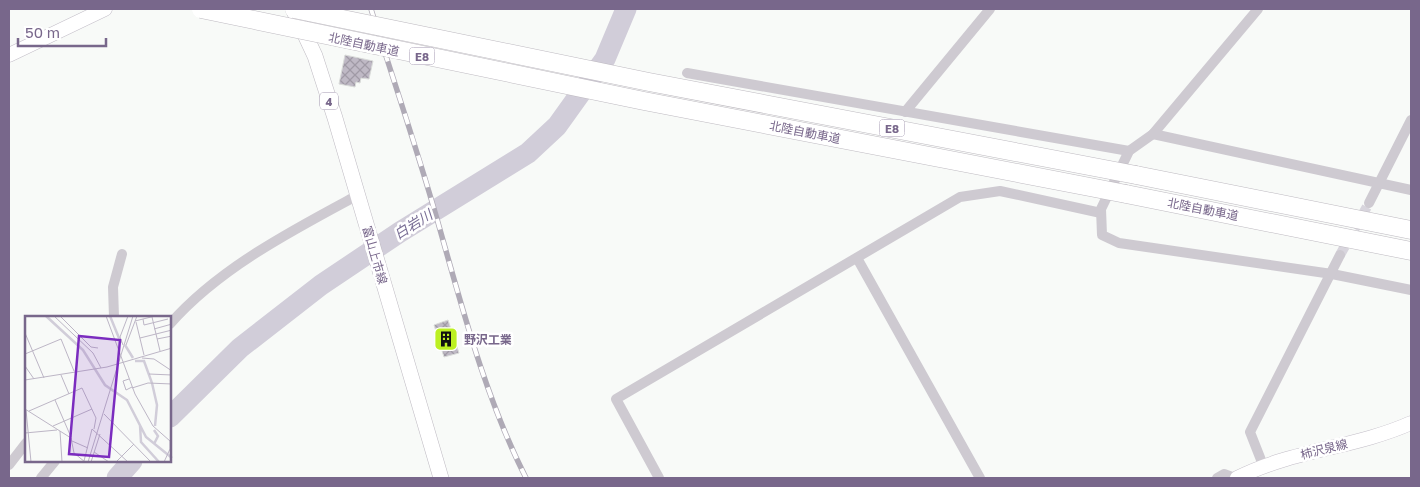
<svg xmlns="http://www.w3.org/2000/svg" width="1420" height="487" font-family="'Golos Text','Noto Sans JP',sans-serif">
  <defs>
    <pattern id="building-cross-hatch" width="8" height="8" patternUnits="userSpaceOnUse" patternTransform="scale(1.25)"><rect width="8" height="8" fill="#bfb9c5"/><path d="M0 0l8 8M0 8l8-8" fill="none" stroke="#a09aa6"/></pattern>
  </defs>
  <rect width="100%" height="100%" fill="#f8faf8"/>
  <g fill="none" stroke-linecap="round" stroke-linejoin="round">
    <g stroke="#d1cdd9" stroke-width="21">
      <polyline points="170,417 240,348 321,285 400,232 528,153 557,126 605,59 626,9"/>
      <polyline points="117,478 132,461"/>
    </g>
  </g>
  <g fill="url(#building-cross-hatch)" stroke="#dadcda">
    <polygon points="345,55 373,61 369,79 361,78 360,83 356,82 355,87 339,84"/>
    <polygon points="448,320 459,353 444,357 434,325"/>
  </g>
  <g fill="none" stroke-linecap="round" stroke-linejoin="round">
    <polyline stroke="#d8d5dd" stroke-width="10" stroke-dasharray="10 5" stroke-linecap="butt" points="1340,255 1369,203"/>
    <g stroke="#c3bec8" stroke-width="15">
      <g id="secondary">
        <polyline points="9,55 105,9"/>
        <path d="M1237,478C1292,450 1355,448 1411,423"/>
      </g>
    </g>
    <g stroke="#bfbbc3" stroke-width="16">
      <polyline id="primary" points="293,9 315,56 335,118 441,478"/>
    </g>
    <g stroke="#bebac1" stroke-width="19">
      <g id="highway">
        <polyline points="1136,175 1411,230"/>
        <polyline points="1126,194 1411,251"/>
      </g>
    </g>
    <g stroke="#cecad1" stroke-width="10">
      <polyline points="1258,9 1153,134 1129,151 1101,209 1102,235 1119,243 1332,274 1411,290"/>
      <polyline points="687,73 1129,151"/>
      <polyline points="905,112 990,9"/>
      <polyline points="1153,134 1411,190"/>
      <polyline points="1369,203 1411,120"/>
      <polyline points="857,258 980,478"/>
      <polyline points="114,317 113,287 122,254"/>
      <path d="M170,324C219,268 293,230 358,195"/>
      <polyline points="9,465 26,443"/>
      <polyline points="1263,465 1250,432 1340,255"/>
      <polyline points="41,478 55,461"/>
      <polyline points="659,478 616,399 960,197 1000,191 1101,213"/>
      <polyline points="1217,478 1224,474 1235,478"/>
    </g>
    <use href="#secondary" stroke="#fff" stroke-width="14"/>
    <use href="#primary" stroke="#fff" stroke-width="15"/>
    <use href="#highway" stroke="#fff" stroke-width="18"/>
    <g stroke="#afaab6" stroke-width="5.5">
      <path id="rail" d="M371,9C393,79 417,149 437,219C462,307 485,397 526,478"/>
    </g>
    <use href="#rail" stroke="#fff" stroke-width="4" stroke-dasharray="11" stroke-linecap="butt"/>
    <g stroke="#bebac1" stroke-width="19" stroke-linecap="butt">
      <g id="highway-bridge">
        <polyline points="201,9 644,101 1126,194"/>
        <polyline points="294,9 649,82 1136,175"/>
      </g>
    </g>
    <use href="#highway-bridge" stroke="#fff" stroke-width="18"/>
  </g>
  <defs>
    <g id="building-square" transform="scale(1.25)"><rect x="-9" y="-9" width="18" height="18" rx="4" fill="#bcf022" stroke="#fff"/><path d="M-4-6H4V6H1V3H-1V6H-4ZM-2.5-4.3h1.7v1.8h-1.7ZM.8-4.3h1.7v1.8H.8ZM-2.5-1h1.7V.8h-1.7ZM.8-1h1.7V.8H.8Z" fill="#111"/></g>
  </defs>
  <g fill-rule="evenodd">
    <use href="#building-square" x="446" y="339"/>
  </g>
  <g text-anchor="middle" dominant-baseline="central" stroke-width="5" stroke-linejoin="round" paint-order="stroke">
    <g fill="#fff" stroke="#a095ae" stroke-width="1">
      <rect x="409.5" y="47.5" width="25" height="17" rx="4"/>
      <rect x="320" y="92.5" width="18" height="17" rx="4"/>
      <rect x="879.5" y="119.5" width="25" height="17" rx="4"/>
    </g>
    <g font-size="11" font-weight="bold" fill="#78678b">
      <text x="422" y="56">E8</text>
      <text x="329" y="101">4</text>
      <text x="892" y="128">E8</text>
    </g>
    <g font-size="12" fill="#78678b" stroke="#fff">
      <text transform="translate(364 44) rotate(12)">北陸自動車道</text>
      <text transform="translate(805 132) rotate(11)">北陸自動車道</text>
      <text transform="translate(1203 209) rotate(11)">北陸自動車道</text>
      <text transform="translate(375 255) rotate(74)">富山上市線</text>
      <text transform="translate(1324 449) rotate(-14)">柿沢泉線</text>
    </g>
    <g font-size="12" font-weight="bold" fill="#78678b" stroke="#fff" text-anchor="start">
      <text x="464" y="339">野沢工業</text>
    </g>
    <g font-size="14" font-style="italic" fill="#786d94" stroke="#fff">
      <text transform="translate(413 224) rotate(-32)">白岩川</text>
    </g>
  </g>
  <g transform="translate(25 316)">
    <rect width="146" height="146" fill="#f8faf8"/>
    <path fill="none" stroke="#d1cdd9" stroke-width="2.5" d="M21,0L58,34L80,69L102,84L121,121L147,142M85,0L96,27M100,29L108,42M110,45H119L127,67L132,89L130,110M115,109L116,126L134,146M129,114L133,120L129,128"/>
    <path fill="none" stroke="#bdb6c6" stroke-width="1" d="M29,0L68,37L76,52M35,0L66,31L73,32M81,0L110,78L128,110L145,125V133L139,146M127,1L135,35M118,3L119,9L143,3M110,5L130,0M111,6L119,39M129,13L147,8M0,17L19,62M115,22L147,14M132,23L147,20M98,29L95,21L103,0M101,29L112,0M0,38L36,23L49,55M117,42L129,43L147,55M0,50L9,63M124,58L147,59M36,59L44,78M104,63L98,65L101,74L107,71M0,64L82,51L147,32M107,72L123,67L147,68M30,84L46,121M0,93L46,122L49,137L60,146M1,94L6,146M4,95L57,72L71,102L69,113M79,98L126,146M28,110L67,93M35,115L37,146M0,117L32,114M47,125L63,132M69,136L84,146M59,145L67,113L103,146M63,146L108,0M66,146L75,118M91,146L109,128"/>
    <path fill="#7b2cbf" fill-opacity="0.15" stroke="#7b2cbf" stroke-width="2.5" d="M54,20L95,24L84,141L44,138Z"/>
    <rect width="146" height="146" fill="none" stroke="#78678b" stroke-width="2.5"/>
  </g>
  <rect width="1420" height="487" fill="none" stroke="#78678b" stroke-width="20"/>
  <path d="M18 38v8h88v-8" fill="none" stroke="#78678b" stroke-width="2.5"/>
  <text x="25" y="38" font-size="15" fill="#78678b" stroke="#ffffff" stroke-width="4" paint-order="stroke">50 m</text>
</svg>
